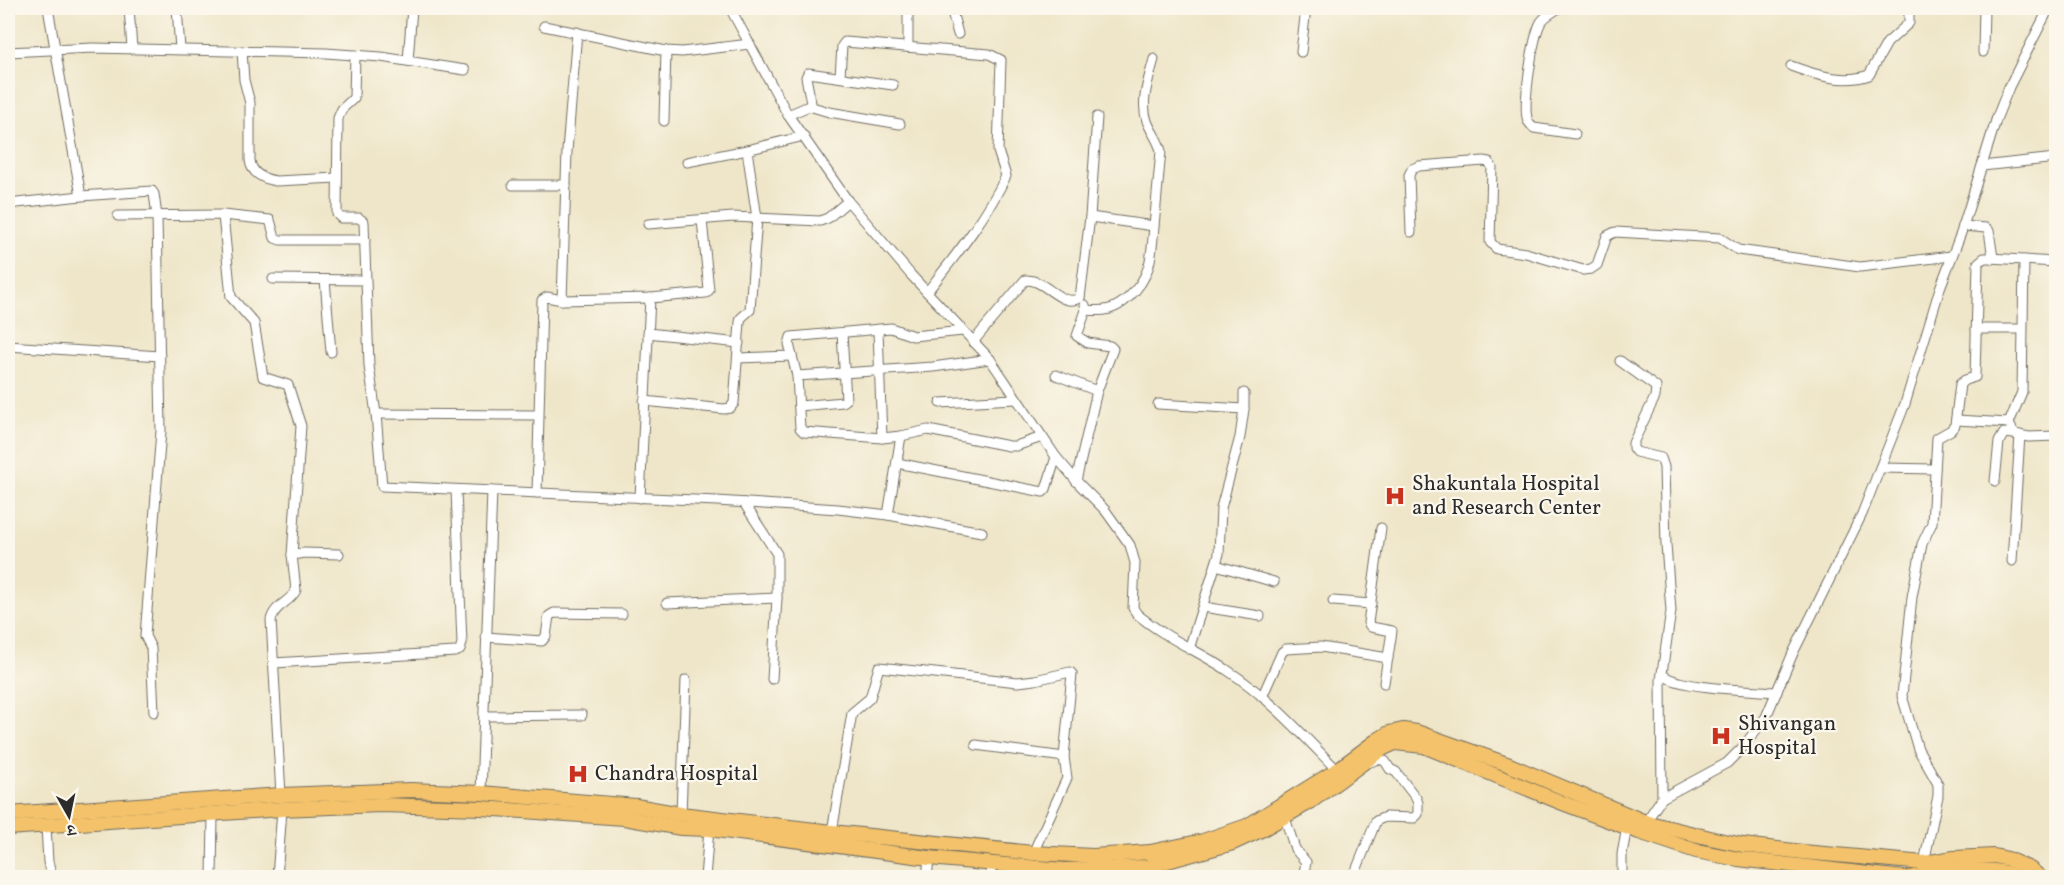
<svg xmlns="http://www.w3.org/2000/svg" width="2064" height="885" font-family="Vollkorn,'Noto Serif Devanagari',serif">
  <rect width="100%" height="100%" fill="#fbf7ec"/>
  <filter id="ink" filterUnits="userSpaceOnUse"><feTurbulence type="fractalNoise" baseFrequency=".0167" numOctaves="2"/><feDisplacementMap in="SourceGraphic" scale="12" xChannelSelector="R" yChannelSelector="G"/><feConvolveMatrix kernelMatrix="1 2 1 2 8 2 1 2 1" color-interpolation-filters="sRGB"/></filter>
  <filter id="wash" filterUnits="userSpaceOnUse"><feTurbulence type="fractalNoise" baseFrequency=".008" numOctaves="4" result="noise"/><feDisplacementMap in="SourceGraphic" scale="24" xChannelSelector="R" yChannelSelector="G"/><feGaussianBlur stdDeviation="1.35" result="paint"/><feColorMatrix in="noise" values="0 0 0 0 0 0 0 0 0 0 0 0 0 0 0 0 0 1.4 0 .05"/><feComposite in="paint" operator="in"/></filter>
  <g filter="url(#wash)">
    <rect width="100%" height="100%" fill="#efe6c9"/>
  </g>
  <g filter="url(#ink)">
    <g fill="none" stroke-linecap="round" stroke-linejoin="round">
      <g stroke="#706c62" stroke-width="11">
        <g id="minor">
          <polyline points="48,8 81,196"/>
          <polyline points="129,8 132,49"/>
          <polyline points="177,8 180,49"/>
          <polyline points="498,8 505,8"/>
          <path d="M730,8L788,115L848,201L911,275L990,359L1056,457L1080,485L1105,510L1130,545L1135,563L1133,608L1137,614C1164,637 1198,651 1227,670C1269,697 1303,735 1337,770"/>
          <polyline points="951,8 958,34"/>
          <path d="M1559,8C1553,12 1545,16 1541,22C1533,36 1522,107 1528,121C1529,122 1532,127 1534,128L1575,134"/>
          <polyline points="544,26 666,51 682,52 750,44"/>
          <polyline points="908,47 908,8"/>
          <path d="M242,51L244,80L250,103V160C251,173 263,179 276,181L337,178"/>
          <polyline points="8,52 93,48 326,53 381,57 465,70"/>
          <polyline points="1301,52 1306,8"/>
          <polyline points="1983,52 1984,8"/>
          <polyline points="355,55 354,98 342,109 338,118 337,214 341,218 359,218 364,222 369,366 376,414 382,486 717,501 838,509 888,515 982,532"/>
          <polyline points="408,61 412,8"/>
          <path d="M1791,66C1815,75 1844,84 1869,75L1887,43L1909,23V8"/>
          <path d="M840,76L842,46L845,42L989,54L1001,60L998,151L1006,176C986,218 956,255 927,292"/>
          <polyline points="809,106 829,112 900,124"/>
          <polyline points="788,115 809,106 811,103 806,77 808,73 893,85"/>
          <polyline points="664,121 666,51"/>
          <polyline points="687,162 747,150"/>
          <polyline points="1982,166 2056,158"/>
          <polyline points="513,185 566,185"/>
          <polyline points="8,204 81,196 152,191 154,194 157,216 161,431 145,636 151,648 154,712"/>
          <polyline points="223,215 231,297 254,323 263,377 288,385 301,426 292,555"/>
          <polyline points="118,216 223,215 270,220 275,238 280,240 365,240"/>
          <polyline points="1090,217 1154,226"/>
          <polyline points="648,224 733,217 820,221 828,218 848,201"/>
          <polyline points="1963,226 1986,228 1989,231 1993,258"/>
          <polyline points="1411,232 1409,175 1412,169 1419,166 1484,161 1489,162 1492,167 1490,242 1497,249 1526,253 1583,270 1591,269 1597,265 1607,236 1615,232 1720,238 1738,250 1860,267 1951,256"/>
          <polyline points="273,279 365,280"/>
          <polyline points="325,280 331,352"/>
          <polyline points="562,300 567,151 577,32"/>
          <path d="M1086,310C1105,312 1115,310 1129,297C1155,273 1151,249 1155,216C1157,195 1159,173 1161,151C1158,139 1151,132 1147,121C1140,101 1149,79 1154,59"/>
          <polyline points="1976,329 2022,329"/>
          <polyline points="878,330 882,438"/>
          <polyline points="963,331 913,336 891,328 791,337 789,344 797,376 800,428 804,432 882,438 901,436 928,430 1009,446 1016,446 1042,437"/>
          <polyline points="648,333 739,343"/>
          <path d="M973,342L1025,280C1045,278 1061,309 1080,298L1090,217L1097,117"/>
          <polyline points="8,346 160,356"/>
          <polyline points="738,358 792,356"/>
          <polyline points="1620,361 1656,387 1655,397 1633,443 1633,448 1636,452 1661,458 1664,467 1666,545 1671,611 1661,680 1662,798"/>
          <polyline points="1056,375 1097,391"/>
          <polyline points="797,376 933,367 990,359"/>
          <polyline points="644,401 724,409 730,408 734,403 740,322 741,318 750,310 757,218 747,150 804,136"/>
          <polyline points="940,403 1015,399"/>
          <polyline points="1158,404 1244,409"/>
          <polyline points="799,406 843,402 846,400 842,333"/>
          <polyline points="376,414 537,415"/>
          <polyline points="1956,420 2009,423 2014,434 2029,437 2056,436"/>
          <polyline points="2009,423 2022,392 2024,260"/>
          <polyline points="897,463 1043,492 1046,489 1056,457"/>
          <polyline points="1880,468 1935,469"/>
          <polyline points="1076,481 1097,391 1113,349 1110,346 1088,343 1077,336 1086,310 1085,305"/>
          <polyline points="1995,481 1999,442 2004,433 2014,434"/>
          <polyline points="537,493 542,300 547,297 562,300 650,298 706,293 709,290 702,220"/>
          <polyline points="640,498 650,298"/>
          <polyline points="744,503 777,554 777,598 772,679"/>
          <polyline points="888,515 901,436"/>
          <polyline points="1381,528 1368,623 1371,627 1392,631 1384,683"/>
          <polyline points="2012,561 2020,435"/>
          <polyline points="1216,565 1274,582"/>
          <polyline points="1333,601 1371,604"/>
          <polyline points="667,603 777,598"/>
          <polyline points="1203,607 1260,616"/>
          <polyline points="486,637 542,641 546,636 549,616 554,613 622,614"/>
          <polyline points="1189,649 1219,554 1221,508 1240,437 1244,409 1244,393"/>
          <polyline points="274,663 455,652 460,650 462,643 456,490"/>
          <path d="M1663,675C1681,689 1752,690 1777,692"/>
          <polyline points="1262,697 1282,652 1286,649 1321,647 1388,658"/>
          <polyline points="485,716 582,715"/>
          <polyline points="976,745 1064,757 1067,778 1033,853"/>
          <polyline points="481,793 492,491"/>
          <path d="M281,795L271,620C275,604 290,603 296,590L292,555L304,553L339,554"/>
          <polyline points="681,814 686,680"/>
          <polyline points="1285,818 1295,849 1306,862 1303,878"/>
          <polyline points="46,826 48,862 53,878"/>
          <polyline points="1643,826 1662,798 1727,763 1743,747 1766,717 1793,653 1862,514 1905,404 1940,288 1961,233 1997,117 2009,87 2049,8"/>
          <polyline points="832,832 852,713 870,698 879,667 1018,682 1035,680 1070,672 1072,674 1064,757"/>
          <polyline points="1924,863 1938,796 1938,784 1918,749 1902,696 1912,597 1922,544 1932,523 1937,438 1951,430 1955,425 1960,384 1965,380 1975,377 1978,263 1984,258 1989,258 2056,262"/>
          <polyline points="212,878 213,815"/>
          <polyline points="277,878 282,809"/>
          <polyline points="705,878 709,829"/>
          <polyline points="927,878 929,858"/>
          <polyline points="990,878 992,863"/>
          <polyline points="1353,878 1376,821 1385,817 1414,818 1418,814 1418,803 1416,798 1396,772 1390,769 1385,761 1378,759 1368,763"/>
          <polyline points="1622,878 1622,854 1627,827"/>
        </g>
      </g>
      <g stroke="#706c62" stroke-width="16">
        <g id="highway">
          <polyline points="8,814 281,795 411,790 481,793 636,806 681,814 832,832 1033,853 1093,856 1150,852 1203,841 1247,826 1337,770 1376,741 1389,733 1403,730 1417,732 1507,764 1645,822 1710,838 1743,845 1803,852 1924,863 1954,858 1994,856 2008,859 2030,869 2041,878"/>
          <polyline points="8,828 282,809 381,805 481,808 624,818 681,828 709,829 929,858 1027,867 1065,870 1146,867 1233,843 1261,830 1310,802 1382,749 1395,743 1424,746 1560,802 1639,832 1696,851 1738,859 1904,878"/>
          <path d="M1908,878C1932,874 1997,863 2016,878"/>
        </g>
      </g>
      <use href="#minor" stroke="#fff" stroke-width="9"/>
      <use href="#highway" stroke="#f3c26a" stroke-width="14"/>
    </g>
  </g>
  <defs>
    <g id="hospital-bare" transform="scale(1.62)"><path d="M-5-5h3v3.5h4V-5h3V5h-3V1.5h-4V5h-3Z" fill="#c8321e" stroke="#fbf7ec" stroke-width="2.5" paint-order="stroke"/></g>
  </defs>
  <g fill-rule="evenodd">
    <use href="#hospital-bare" x="1395" y="496"/>
    <use href="#hospital-bare" x="1721" y="736"/>
    <use href="#hospital-bare" x="578" y="774"/>
  </g>
  <g text-anchor="middle" dominant-baseline="central" stroke-width="4.5" stroke-linejoin="round" paint-order="stroke">
    <g font-size="21" fill="#2b2b2b" stroke="#fbf7ec" text-anchor="start">
      <text x="1412" y="484">Shakuntala Hospital<tspan x="1412" dy="24">and Research Center</tspan></text>
      <text x="1738" y="724">Shivangan<tspan x="1738" dy="24">Hospital</tspan></text>
      <text x="595" y="774">Chandra Hospital</text>
    </g>
  </g>
  <rect width="2064" height="885" fill="none" stroke="#fbf7ec" stroke-width="30"/>
  <g transform="translate(69 816) rotate(171)" stroke="#fbf7ec" stroke-width="4.5" paint-order="stroke">
  <path d="M0-4.5L10 22L0 15L-10 22Z" fill="#2b2b2b"/>
  <text y="-9" font-size="16" font-weight="bold" text-anchor="middle" fill="#2b2b2b">उ</text>
  </g>
</svg>
